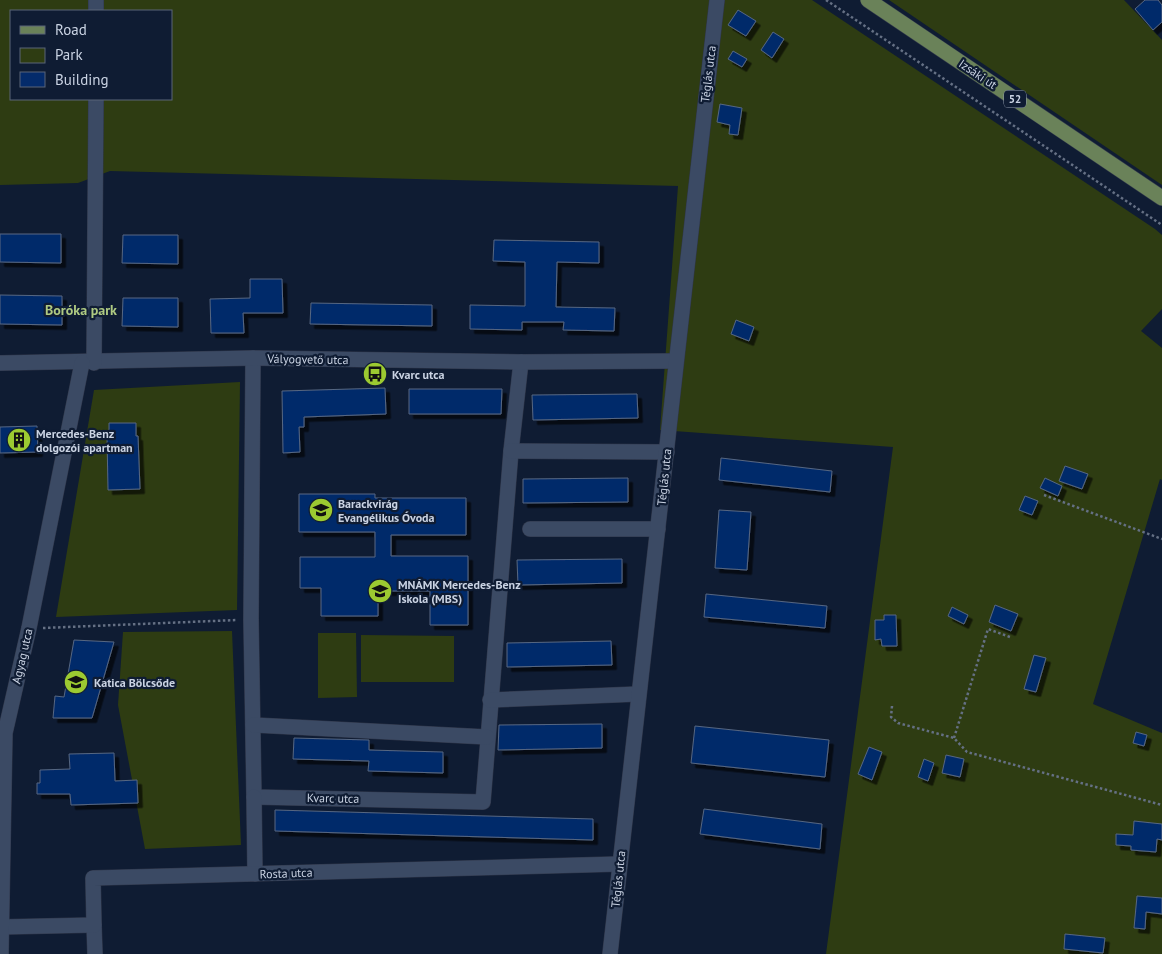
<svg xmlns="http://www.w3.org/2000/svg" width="1162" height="954" font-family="'PT Sans',sans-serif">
  <defs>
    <filter id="shadow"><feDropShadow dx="4.5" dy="4.5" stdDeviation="0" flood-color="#0009"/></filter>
  </defs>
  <rect width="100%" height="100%" fill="#0f1c33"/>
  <g fill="#2e3c12" fill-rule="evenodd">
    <path d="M0,0H812L1155,229L1162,235V309L1141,331L1162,348V480L1160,479L1093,704L1162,733V954H826L893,447L660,430L678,186L110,171L78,183L0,185ZM11,11H171V99H11Z"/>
    <polygon points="889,0 1124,0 1162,40 1162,185"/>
    <polygon points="240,382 237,610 56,617 94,390"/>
    <polygon points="232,631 241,845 145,849 118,705 123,632"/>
    <polygon points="318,633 356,633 357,697 318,698"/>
    <polygon points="361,635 454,636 454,682 361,682"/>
  </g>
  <g fill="#042b6b" stroke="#566782" filter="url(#shadow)">
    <polygon points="1145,0 1158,0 1162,5 1162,22 1153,30 1135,9"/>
    <polygon points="738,10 756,21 746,36 728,25"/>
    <polygon points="773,32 784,39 772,58 761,50"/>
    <polygon points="733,51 747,59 742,67 728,59"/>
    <polygon points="720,104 742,108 738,135 729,134 730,125 717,122"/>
    <polygon points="0,234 61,234 61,263 0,262"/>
    <polygon points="123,235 178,235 178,264 122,263"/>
    <polygon points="494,240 599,242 599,263 557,262 556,307 615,308 614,331 563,330 564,322 522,322 522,330 470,329 470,305 525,306 525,262 493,261"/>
    <polygon points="250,279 282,279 283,313 243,313 244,333 211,333 210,299 250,298"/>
    <polygon points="0,295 62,296 62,325 0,324"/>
    <polygon points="123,298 178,298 178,327 122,326"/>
    <polygon points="311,303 432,305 432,326 310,324"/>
    <polygon points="736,320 754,327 749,341 731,334"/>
    <polygon points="385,388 386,414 304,417 304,427 299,427 300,452 283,453 282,391"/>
    <polygon points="409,389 502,389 501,414 409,414"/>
    <polygon points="637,394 638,418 533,420 532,395"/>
    <polygon points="109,423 136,423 136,436 138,436 140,489 108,490 107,437 109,437"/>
    <polygon points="37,426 38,452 0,453 0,427"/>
    <polygon points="721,458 832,471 830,492 719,480"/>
    <polygon points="1065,466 1088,474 1082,489 1059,481"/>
    <polygon points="628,478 628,502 523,503 523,479"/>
    <polygon points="1045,478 1062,486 1058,496 1040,488"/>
    <polygon points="299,494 375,494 375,498 466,498 466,535 391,535 391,556 468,556 468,625 430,625 430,591 378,591 378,616 321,616 321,588 300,588 300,557 375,557 375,532 299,532"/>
    <polygon points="1025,496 1038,501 1032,515 1019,510"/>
    <polygon points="719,510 751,512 747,570 715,568"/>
    <polygon points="622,559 622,583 518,585 517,560"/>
    <polygon points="706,594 827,606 825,628 704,617"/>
    <polygon points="995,605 1018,614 1011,631 989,622"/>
    <polygon points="952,607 968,615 964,624 948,616"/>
    <polygon points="884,615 896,615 897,646 882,646 881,639 875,640 875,620 884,620"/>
    <polygon points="74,640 114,642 92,718 53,718 55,696 64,697"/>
    <polygon points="611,641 612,665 507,667 507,643"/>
    <polygon points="1034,655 1046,658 1036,692 1024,689"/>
    <polygon points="602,724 602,748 498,750 499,725"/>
    <polygon points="695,726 829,740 825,777 691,763"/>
    <polygon points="1136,732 1147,735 1144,746 1133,743"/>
    <polygon points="294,738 369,740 369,750 443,752 443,773 368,771 369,761 293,759"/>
    <polygon points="869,747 882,752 872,780 858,774"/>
    <polygon points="114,753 115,781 137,780 138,803 71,805 70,794 37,794 37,783 40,783 40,770 70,769 69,754"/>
    <polygon points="946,755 964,759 960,777 942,773"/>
    <polygon points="924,759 934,763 928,781 918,777"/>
    <polygon points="704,809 822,824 820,849 700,834"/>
    <polygon points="275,810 593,819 593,840 275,831"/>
    <polygon points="1134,821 1162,824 1162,840 1157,839 1156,852 1131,850 1131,846 1116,845 1116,834 1133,835"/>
    <polygon points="1137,896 1162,898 1162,914 1146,912 1145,929 1134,928"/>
    <polygon points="1065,934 1105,938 1103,953 1064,949"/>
  </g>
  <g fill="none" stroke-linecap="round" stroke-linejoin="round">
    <g stroke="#30374a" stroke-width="16">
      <g id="minor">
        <polyline points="96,11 96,0"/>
        <polyline points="253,358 251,620 254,797 483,802 511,451 521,362"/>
        <polyline points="0,363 253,358 521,362 675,361"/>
        <polyline points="94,363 96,99"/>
        <polyline points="511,451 667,452"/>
        <polyline points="530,529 658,529"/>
        <polyline points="490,700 638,694"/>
        <polyline points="253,725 487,737"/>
        <polyline points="254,797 255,874"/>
        <polyline points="94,925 95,954"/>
        <polyline points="0,927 94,925 93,878 619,864"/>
        <polyline points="1,954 5,733 29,628 82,363"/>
        <polyline points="610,954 717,0"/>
      </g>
    </g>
    <g stroke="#30374a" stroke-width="16">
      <polyline id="major" points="868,0 1162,198"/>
    </g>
    <g stroke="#657084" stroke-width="2.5" stroke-dasharray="2.5 2.5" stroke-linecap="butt">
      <polyline points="826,0 1162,225"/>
      <polyline points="1044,495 1162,539"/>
      <polyline points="43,628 237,620"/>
      <polyline points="892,706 891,717 898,723 954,738 967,752 1162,805"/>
      <polyline points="954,738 988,629 1010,637"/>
    </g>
    <use href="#minor" stroke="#3b4a64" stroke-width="15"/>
    <use href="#major" stroke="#6a8259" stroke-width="15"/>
  </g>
  <defs>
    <g id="bus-disc" transform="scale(1.25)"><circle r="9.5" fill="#9cca31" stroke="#0f1c33"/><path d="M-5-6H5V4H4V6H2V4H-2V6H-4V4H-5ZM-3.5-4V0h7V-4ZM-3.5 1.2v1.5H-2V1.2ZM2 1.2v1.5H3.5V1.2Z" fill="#111"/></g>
    <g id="building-disc" transform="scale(1.25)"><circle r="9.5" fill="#9cca31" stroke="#0f1c33"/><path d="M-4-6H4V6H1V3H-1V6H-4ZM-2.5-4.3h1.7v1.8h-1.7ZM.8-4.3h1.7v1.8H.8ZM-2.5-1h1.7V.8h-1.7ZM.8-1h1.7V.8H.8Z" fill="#111"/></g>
    <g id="school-disc" transform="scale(1.25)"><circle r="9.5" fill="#9cca31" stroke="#0f1c33"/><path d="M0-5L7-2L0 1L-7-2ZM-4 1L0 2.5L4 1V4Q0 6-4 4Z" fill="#111"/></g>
  </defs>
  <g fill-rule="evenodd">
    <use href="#bus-disc" x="375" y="374"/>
    <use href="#building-disc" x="19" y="440"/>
    <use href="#school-disc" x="321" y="510"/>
    <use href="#school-disc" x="380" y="591"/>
    <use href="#school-disc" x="76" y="682"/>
  </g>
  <g text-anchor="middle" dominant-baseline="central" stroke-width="4.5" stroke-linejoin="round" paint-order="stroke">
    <rect fill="#0f1c33" stroke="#929cae" stroke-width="1" x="1004" y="90.5" width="22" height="17" rx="4"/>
    <g font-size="11" font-weight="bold" fill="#cad3e3">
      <text x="1015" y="99">52</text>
    </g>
    <g font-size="12" fill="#cad3e3" stroke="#0f1c33">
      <text transform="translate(708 74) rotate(-83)">Téglás utca</text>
      <text transform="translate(978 74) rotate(34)">Izsáki út</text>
      <text transform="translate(308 359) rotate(1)">Vályogvető utca</text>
      <text transform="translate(664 477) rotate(-84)">Téglás utca</text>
      <text transform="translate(22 656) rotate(-77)">Agyag utca</text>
      <text transform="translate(333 798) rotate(1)">Kvarc utca</text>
      <text transform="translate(286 873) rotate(-2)">Rosta utca</text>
      <text transform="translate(618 879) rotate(-84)">Téglás utca</text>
    </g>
    <g font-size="12" font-weight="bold" fill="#cad3e3" stroke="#0f1c33" text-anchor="start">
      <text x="392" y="374">Kvarc utca</text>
      <text x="36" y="433">Mercedes-Benz<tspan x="36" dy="14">dolgozói apartman</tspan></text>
      <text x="338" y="503">Barackvirág<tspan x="338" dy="14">Evangélikus Óvoda</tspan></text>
      <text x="398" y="584">MNÁMK Mercedes-Benz<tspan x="398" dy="14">Iskola (MBS)</tspan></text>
      <text x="94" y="682">Katica Bölcsőde</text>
    </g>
    <g font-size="14" font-weight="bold" fill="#afca82" stroke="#0f1c33">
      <text x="81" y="310">Boróka park</text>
    </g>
  </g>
  <rect x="10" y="10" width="162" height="90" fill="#0f1c33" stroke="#5a6579"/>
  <rect x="20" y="26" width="25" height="8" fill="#6a8259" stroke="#5a6579"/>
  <text x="55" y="35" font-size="15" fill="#cad3e3">Road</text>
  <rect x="20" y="48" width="25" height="15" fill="#2e3c12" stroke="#5a6579"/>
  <text x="55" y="60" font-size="15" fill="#cad3e3">Park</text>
  <rect x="20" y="72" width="25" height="15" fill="#042b6b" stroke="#5a6579"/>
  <text x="55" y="85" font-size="15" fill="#cad3e3">Building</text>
</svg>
